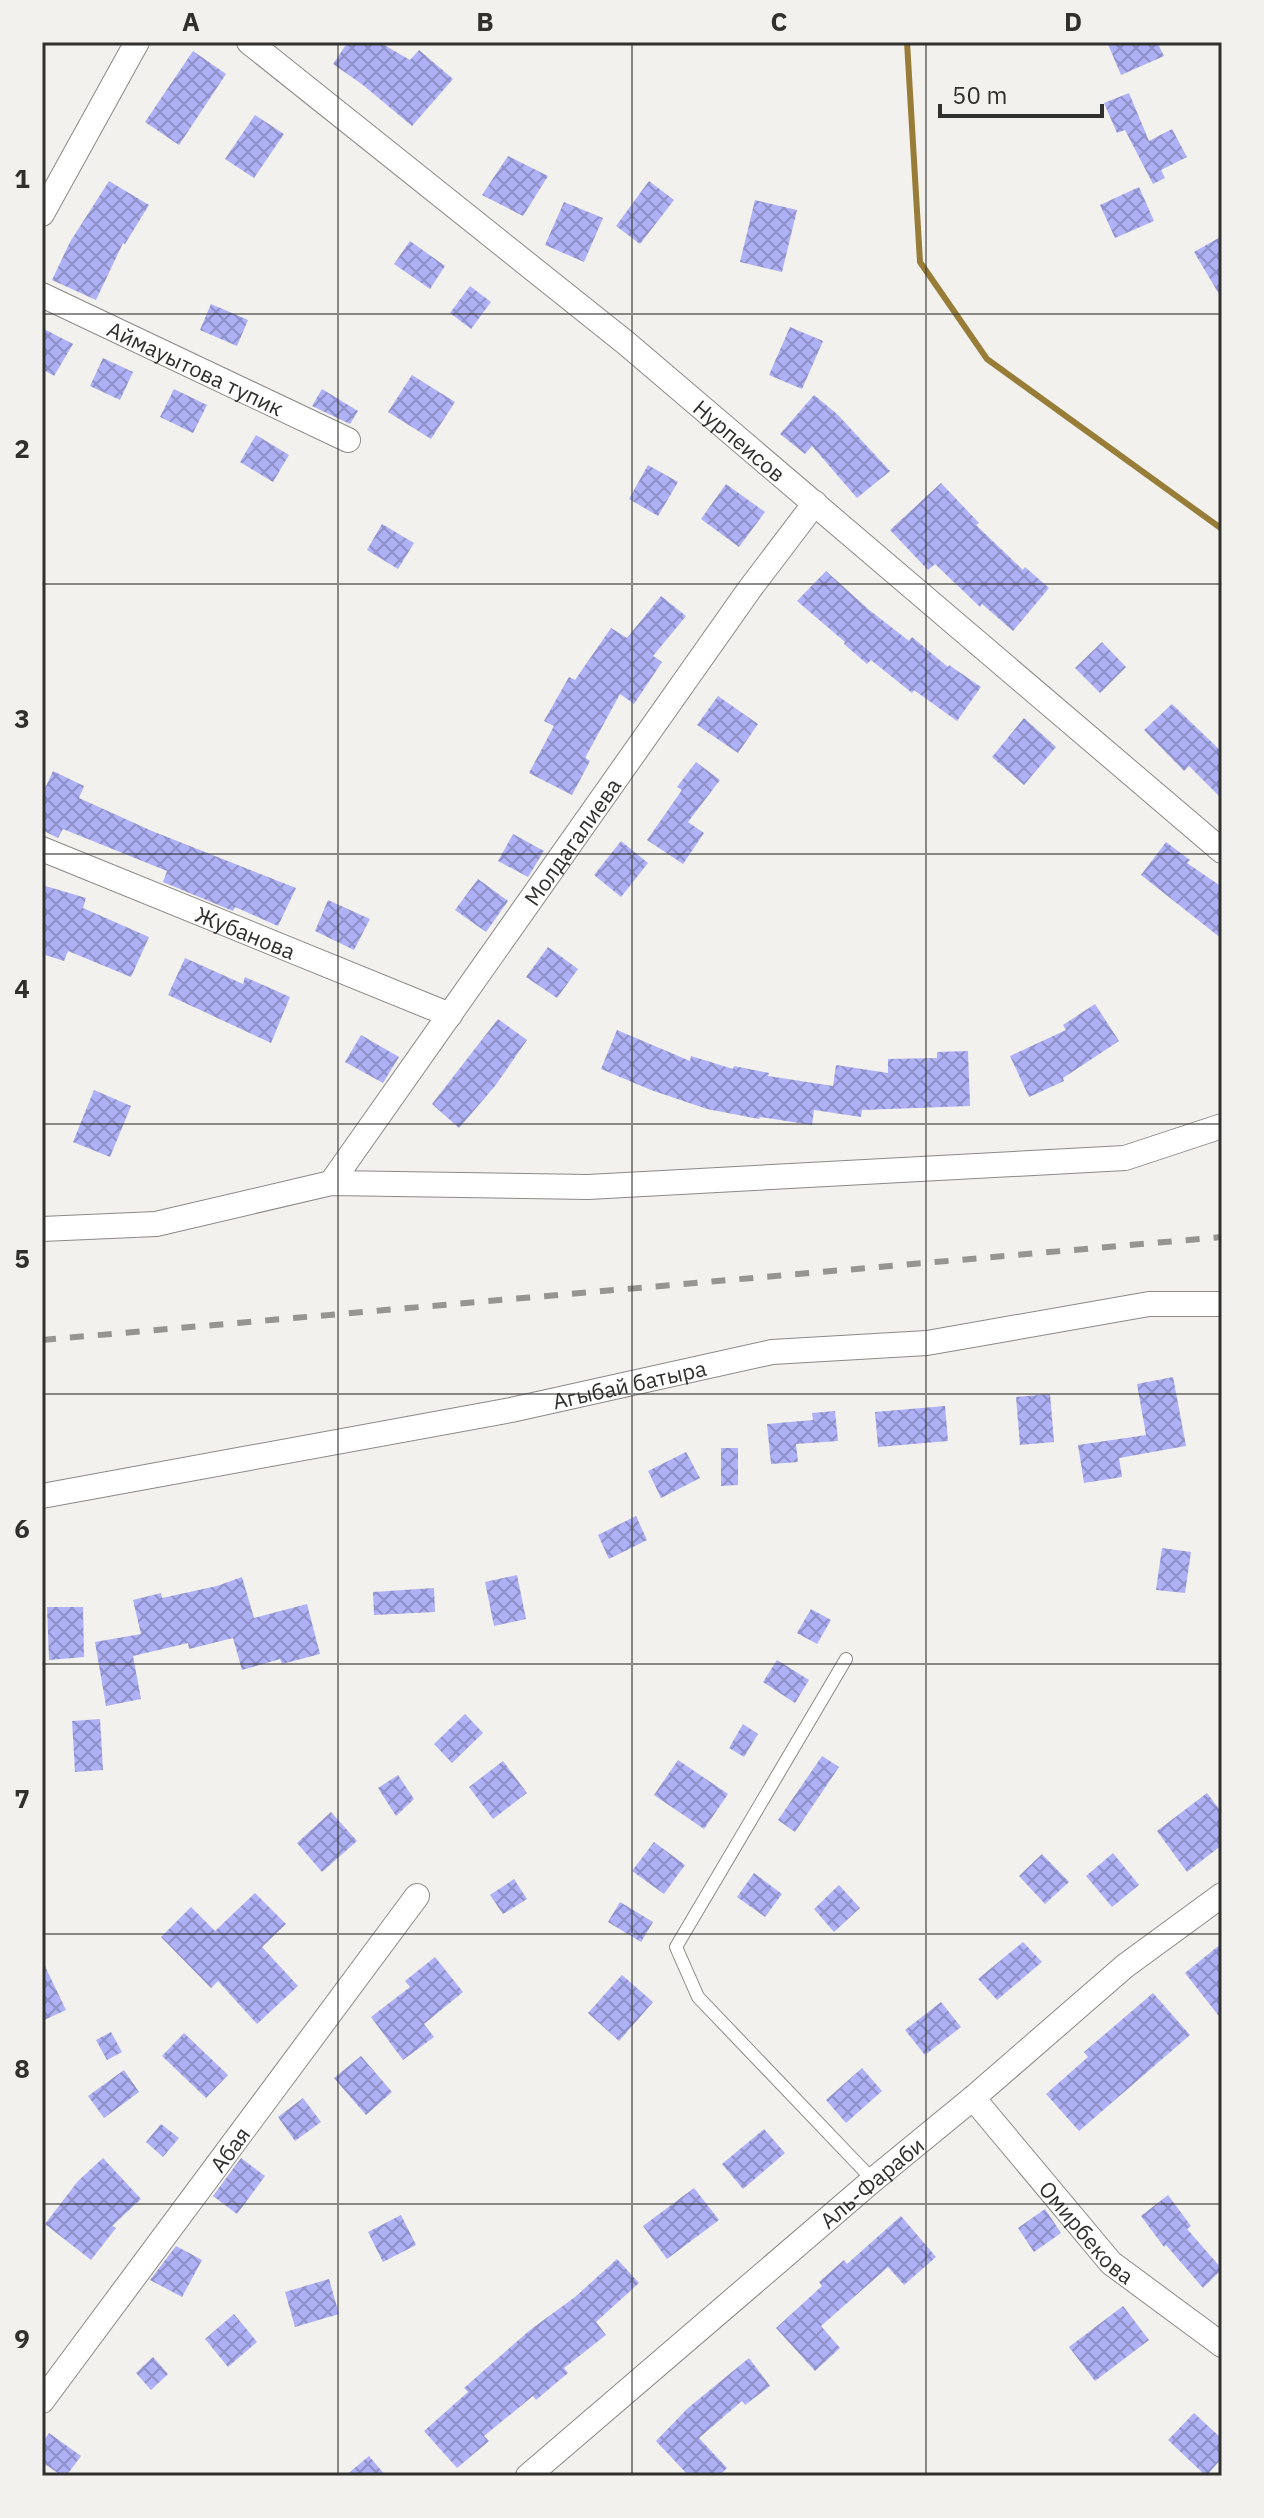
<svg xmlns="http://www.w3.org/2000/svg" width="1264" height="2518" font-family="'IBM Plex Sans',sans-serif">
  <defs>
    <pattern id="building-cross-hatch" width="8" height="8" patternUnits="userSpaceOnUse" patternTransform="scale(2)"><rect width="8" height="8" fill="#aeb1f6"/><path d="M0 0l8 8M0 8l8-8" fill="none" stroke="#8e90c8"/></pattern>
  </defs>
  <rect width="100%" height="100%" fill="#f3f1ed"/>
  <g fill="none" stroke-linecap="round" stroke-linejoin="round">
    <polyline stroke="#987d38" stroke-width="6" points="907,42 920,262 987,359 1222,529"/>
  </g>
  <g fill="url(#building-cross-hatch)">
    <polygon points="348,42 379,42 410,60 419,50 453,79 412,126 363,85 333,64"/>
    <polygon points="1107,42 1157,42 1164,56 1121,75"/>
    <polygon points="193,51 226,74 179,145 145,122"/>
    <polygon points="1129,93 1149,141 1172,129 1187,157 1161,170 1165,178 1153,184 1125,130 1117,133 1104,103"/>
    <polygon points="255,115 284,134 254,178 225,159"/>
    <polygon points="508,156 548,176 523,216 482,195"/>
    <polygon points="109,181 149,205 125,244 123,243 96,300 52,280 70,242"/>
    <polygon points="649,181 674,200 640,244 616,226"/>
    <polygon points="1139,187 1154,221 1115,238 1100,205"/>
    <polygon points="755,200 797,210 782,272 740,262"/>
    <polygon points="564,202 603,218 584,262 545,245"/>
    <polygon points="1222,236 1222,299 1194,252"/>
    <polygon points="410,241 445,266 430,289 394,264"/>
    <polygon points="470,286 491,302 471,329 450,313"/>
    <polygon points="211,304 248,320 237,346 200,330"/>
    <polygon points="790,327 823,341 802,389 769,375"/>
    <polygon points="42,328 73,344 54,376 42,369"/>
    <polygon points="103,358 133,372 120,400 90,386"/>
    <polygon points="412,375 455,402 431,439 388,412"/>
    <polygon points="174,389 207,405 193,433 160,417"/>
    <polygon points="322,389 358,411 350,424 312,406"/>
    <polygon points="814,395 837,414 890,471 857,498 812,446 805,454 780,434"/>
    <polygon points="256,435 289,455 273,482 240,462"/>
    <polygon points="648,465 678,482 658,516 629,499"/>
    <polygon points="941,483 979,523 976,525 1023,570 1025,567 1049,588 1013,631 982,604 980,607 935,564 928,570 890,530"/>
    <polygon points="726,484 765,512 739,547 701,519"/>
    <polygon points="382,524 414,543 398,569 367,550"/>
    <polygon points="826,571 868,609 909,641 912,637 948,667 949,665 981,687 957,721 914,690 912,693 871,660 867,664 844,644 845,642 797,601"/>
    <polygon points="661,596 686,616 653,656 662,662 634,704 620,694 585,758 590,761 572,795 529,773 554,726 544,721 569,677 575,680 611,628 627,638"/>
    <polygon points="1102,642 1126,667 1100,693 1075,668"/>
    <polygon points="718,696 758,724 738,753 697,725"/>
    <polygon points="1172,704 1222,752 1222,799 1189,766 1184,771 1144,730"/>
    <polygon points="1024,718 1056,747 1024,785 992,757"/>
    <polygon points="696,762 720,780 688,822 704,833 683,864 647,840 682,790 677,787"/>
    <polygon points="53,771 84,786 79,798 152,831 296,888 278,926 235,907 233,911 163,882 167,871 63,829 58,838 42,830 42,795"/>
    <polygon points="513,834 544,851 528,877 498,861"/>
    <polygon points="621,841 648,863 621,897 594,875"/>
    <polygon points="1166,842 1190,860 1187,863 1222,887 1222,939 1141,875"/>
    <polygon points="478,879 508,901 486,932 455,910"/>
    <polygon points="42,885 86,898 83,908 149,937 131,977 68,951 64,961 42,954"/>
    <polygon points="328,900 370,919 354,950 315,931"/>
    <polygon points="548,947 578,969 557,998 526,977"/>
    <polygon points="185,958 243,984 245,977 290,997 271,1043 168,995"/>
    <polygon points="1095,1004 1119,1041 1063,1078 1064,1081 1029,1097 1010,1056 1066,1030 1063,1025"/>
    <polygon points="498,1019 527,1040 495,1086 459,1128 432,1104"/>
    <polygon points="617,1030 690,1061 691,1056 733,1069 734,1066 769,1073 768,1076 833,1086 836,1065 888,1073 888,1059 937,1058 937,1052 968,1051 970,1106 862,1110 861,1117 814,1110 812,1125 760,1117 759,1119 707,1109 651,1090 601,1069"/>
    <polygon points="361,1035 399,1057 383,1083 345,1062"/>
    <polygon points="94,1090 131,1106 110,1157 73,1142"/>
    <polygon points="1173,1377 1186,1446 1119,1458 1122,1477 1084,1483 1078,1445 1146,1435 1137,1384"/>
    <polygon points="1050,1394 1054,1442 1020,1445 1016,1397"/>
    <polygon points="945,1406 948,1441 878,1447 875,1412"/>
    <polygon points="835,1411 838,1441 796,1444 798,1462 771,1464 767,1424 813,1420 812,1413"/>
    <polygon points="721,1448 738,1448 738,1485 721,1486"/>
    <polygon points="686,1452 700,1478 661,1498 648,1471"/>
    <polygon points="636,1516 647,1540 609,1559 598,1535"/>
    <polygon points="1162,1548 1191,1552 1185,1593 1156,1590"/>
    <polygon points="517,1575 526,1619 494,1626 485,1582"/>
    <polygon points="242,1577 254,1618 307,1604 320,1654 282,1664 280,1659 242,1670 233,1638 189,1649 188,1643 133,1656 141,1699 106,1706 95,1642 141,1634 133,1600 161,1593 162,1598 217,1586"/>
    <polygon points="434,1588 435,1612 374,1615 373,1592"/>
    <polygon points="47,1607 83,1607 84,1657 49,1660"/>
    <polygon points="811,1609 831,1620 817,1644 797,1633"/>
    <polygon points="777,1660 809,1680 795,1703 763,1682"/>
    <polygon points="465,1714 483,1733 452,1763 434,1744"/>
    <polygon points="100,1719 103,1770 75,1772 72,1721"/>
    <polygon points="743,1724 758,1734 744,1757 729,1748"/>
    <polygon points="822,1756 839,1767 795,1832 778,1820"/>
    <polygon points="678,1760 728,1794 704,1829 654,1795"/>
    <polygon points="503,1761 527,1793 493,1819 469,1787"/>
    <polygon points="398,1775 414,1799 396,1816 378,1788"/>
    <polygon points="1207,1793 1222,1813 1222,1845 1187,1872 1157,1831"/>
    <polygon points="331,1812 357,1841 322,1872 297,1843"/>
    <polygon points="654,1842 685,1865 664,1894 632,1871"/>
    <polygon points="1113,1853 1139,1885 1112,1907 1086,1876"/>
    <polygon points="1042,1854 1069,1882 1045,1904 1019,1876"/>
    <polygon points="754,1873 782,1894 765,1917 737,1897"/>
    <polygon points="514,1879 527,1899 503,1914 490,1895"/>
    <polygon points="839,1885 860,1908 834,1932 814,1909"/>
    <polygon points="255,1893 286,1924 262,1947 298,1986 257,2024 218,1981 211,1988 161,1937 191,1907 215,1931"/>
    <polygon points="620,1902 653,1922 641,1942 608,1922"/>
    <polygon points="1023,1942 1042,1962 997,2000 978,1979"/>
    <polygon points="1222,1943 1222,2020 1185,1973"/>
    <polygon points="435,1957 463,1992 424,2024 434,2037 403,2060 371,2017 410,1987 405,1981"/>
    <polygon points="42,1960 66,2010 42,2021"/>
    <polygon points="622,1975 653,2002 619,2041 588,2013"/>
    <polygon points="1153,1993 1190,2035 1079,2131 1046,2094 1088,2057 1084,2052"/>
    <polygon points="941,2002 961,2027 925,2055 905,2030"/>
    <polygon points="111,2032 122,2052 107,2060 96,2040"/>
    <polygon points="184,2033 228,2075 206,2098 162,2056"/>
    <polygon points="361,2056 392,2092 366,2115 334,2078"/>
    <polygon points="862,2068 882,2091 846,2123 826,2100"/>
    <polygon points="124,2070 139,2092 104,2118 88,2096"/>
    <polygon points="303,2098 321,2122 295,2141 278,2117"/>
    <polygon points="161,2124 179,2138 163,2157 146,2142"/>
    <polygon points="764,2129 785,2153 743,2189 722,2164"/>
    <polygon points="103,2158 141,2199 112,2226 116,2228 91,2260 45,2224 78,2181"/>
    <polygon points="241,2158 265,2176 237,2214 213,2196"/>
    <polygon points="694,2188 719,2220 667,2259 643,2226"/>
    <polygon points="1168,2195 1191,2226 1187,2229 1222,2269 1203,2288 1166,2245 1164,2247 1141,2216"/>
    <polygon points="1045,2209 1061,2233 1034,2252 1018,2228"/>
    <polygon points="401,2215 416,2245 383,2262 368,2232"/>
    <polygon points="901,2216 936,2257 904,2285 888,2267 821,2326 840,2348 815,2371 776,2328 822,2286 819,2282 844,2260 847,2264"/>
    <polygon points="176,2246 202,2260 182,2297 150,2280"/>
    <polygon points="617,2259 639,2283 596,2322 606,2335 564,2368 568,2373 536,2400 533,2396 484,2436 489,2441 457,2468 424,2431 468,2392 464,2388 530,2330 575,2297"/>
    <polygon points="329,2279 339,2314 295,2327 285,2292"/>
    <polygon points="1123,2306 1149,2340 1095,2381 1069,2347"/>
    <polygon points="234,2314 257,2342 228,2367 205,2339"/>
    <polygon points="153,2357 168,2374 151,2390 136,2373"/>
    <polygon points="749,2358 770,2386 745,2405 742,2401 699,2438 727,2468 719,2476 689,2476 656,2441 688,2408"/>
    <polygon points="1194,2413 1222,2439 1222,2458 1206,2476 1168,2440"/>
    <polygon points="49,2433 81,2456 66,2476 62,2476 42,2462 42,2443"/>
    <polygon points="369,2456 386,2476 345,2476"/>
  </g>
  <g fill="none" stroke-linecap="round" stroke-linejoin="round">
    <g stroke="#8b8986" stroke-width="14">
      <polyline id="lane" points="846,1659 676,1947 698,1997 873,2180"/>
    </g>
    <g stroke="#8b8986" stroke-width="26">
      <g id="street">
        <path id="s1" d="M249,42L626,343L1222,851"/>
        <polyline points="42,214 137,42"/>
        <path id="s2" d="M42,295L348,440"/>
        <path id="s3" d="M42,849L450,1015"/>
        <path id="s4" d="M331,1183L749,590L815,503"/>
        <polyline points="42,1229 156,1224 331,1183 588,1187 1125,1158 1222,1126"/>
        <path id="s5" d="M42,1496L511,1410L772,1352L927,1343L1149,1304H1222"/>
        <path id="s6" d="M973,2098L1111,2263L1222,2345"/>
        <path id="s7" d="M42,2401L417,1896"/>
        <path id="s8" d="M528,2476L873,2180L973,2098L1125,1966L1222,1895"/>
      </g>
    </g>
    <use href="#lane" stroke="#fff" stroke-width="12"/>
    <use href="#street" stroke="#fff" stroke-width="24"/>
    <polyline stroke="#969592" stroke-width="6" stroke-dasharray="14 14" stroke-linecap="butt" points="42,1340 1222,1237"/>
  </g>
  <path fill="none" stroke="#30302e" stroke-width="2" stroke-opacity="0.55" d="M338,42V2476M632,42V2476M926,42V2476M42,314H1222M42,584H1222M42,854H1222M42,1124H1222M42,1394H1222M42,1664H1222M42,1934H1222M42,2204H1222"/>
  <g text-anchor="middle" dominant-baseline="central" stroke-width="7" stroke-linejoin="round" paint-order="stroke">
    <g font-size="22" fill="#30302e" stroke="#f3f1ed">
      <text stroke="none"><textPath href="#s2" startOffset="170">Аймауытова тупик</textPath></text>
      <text stroke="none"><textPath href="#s1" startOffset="632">Нурпеисов</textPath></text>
      <text stroke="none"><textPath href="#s4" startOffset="418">Молдагалиева</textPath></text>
      <text stroke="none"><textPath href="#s3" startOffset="220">Жубанова</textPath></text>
      <text stroke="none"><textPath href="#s5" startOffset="598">Агыбай батыра</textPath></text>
      <text stroke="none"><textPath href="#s7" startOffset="314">Абая</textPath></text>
      <text stroke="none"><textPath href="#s8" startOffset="452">Аль-Фараби</textPath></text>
      <text stroke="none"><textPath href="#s6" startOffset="176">Омирбекова</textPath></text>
    </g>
  </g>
  <rect width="1264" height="2518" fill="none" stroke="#f3f1ed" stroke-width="88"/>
  <path d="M940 104v12h162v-12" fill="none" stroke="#30302e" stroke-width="4"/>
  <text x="952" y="104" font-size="24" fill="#30302e" stroke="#f3f1ed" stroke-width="6" paint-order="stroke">50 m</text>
  <rect x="44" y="44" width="1176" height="2430" fill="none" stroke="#30302e" stroke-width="3"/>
  <g font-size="26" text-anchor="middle" font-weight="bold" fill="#30302e">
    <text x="191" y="31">A</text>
    <text x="485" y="31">B</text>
    <text x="779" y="31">C</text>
    <text x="1073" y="31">D</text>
    <text x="22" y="188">1</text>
    <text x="22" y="458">2</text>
    <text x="22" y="728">3</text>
    <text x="22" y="998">4</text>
    <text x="22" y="1268">5</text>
    <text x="22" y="1538">6</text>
    <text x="22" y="1808">7</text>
    <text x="22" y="2078">8</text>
    <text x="22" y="2348">9</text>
  </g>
</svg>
